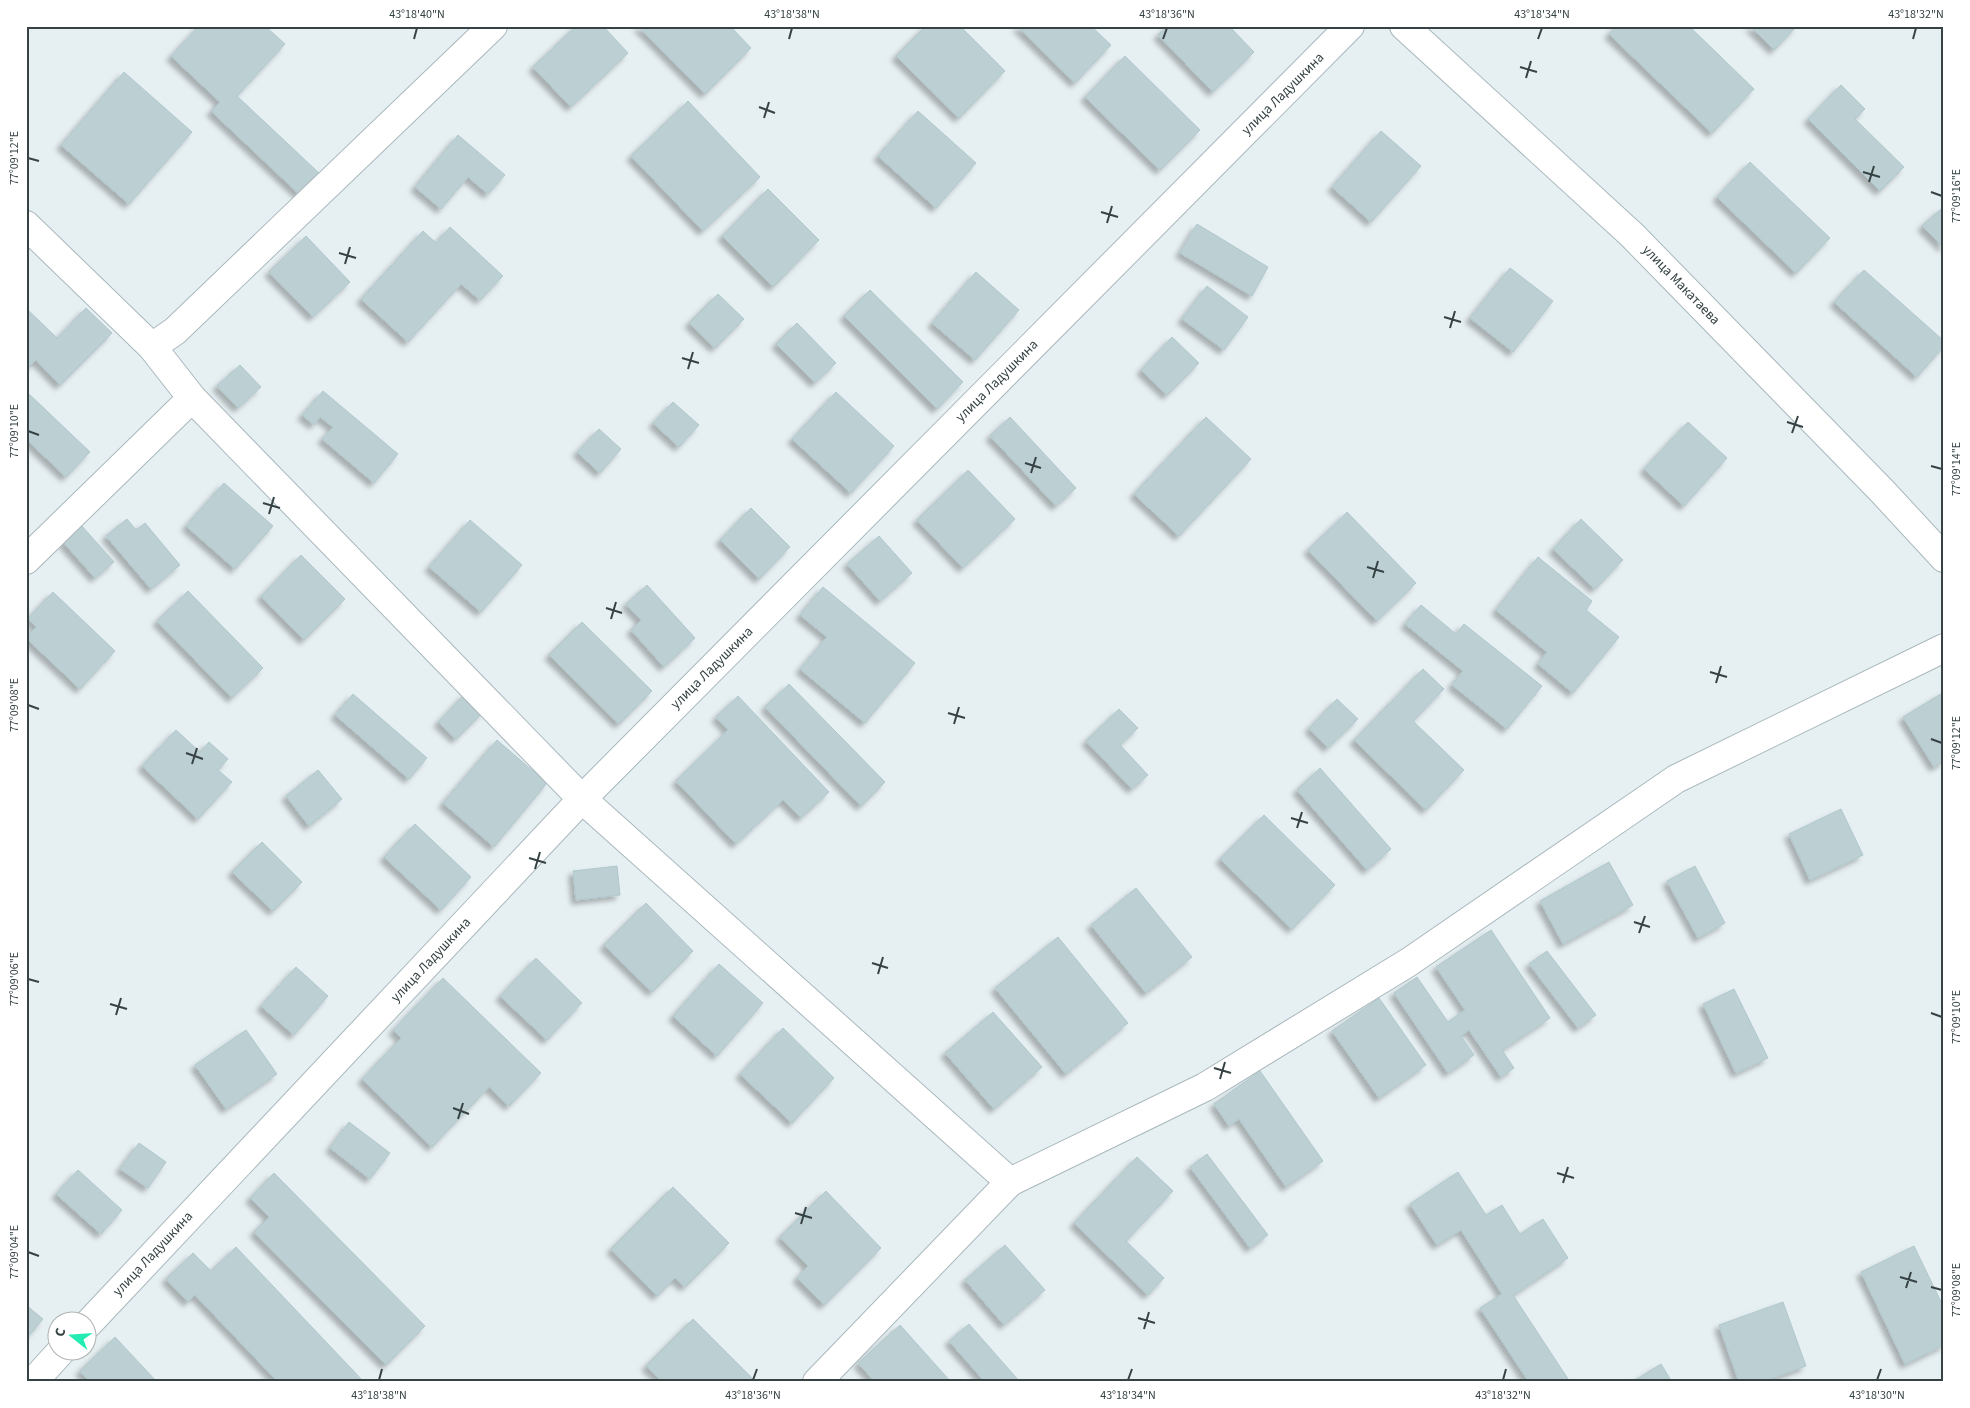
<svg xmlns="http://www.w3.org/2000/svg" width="1970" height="1408" font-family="'Source Sans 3',sans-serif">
  <defs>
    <filter id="shadow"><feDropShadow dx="-4.5" dy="4.5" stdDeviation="2.5" flood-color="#0004"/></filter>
  </defs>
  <rect width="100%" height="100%" fill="#e6eff2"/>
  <g fill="#bccfd3" stroke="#b0c8cd" filter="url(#shadow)">
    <polygon points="199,26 265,26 285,44 237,96 320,174 300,195 211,111 220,102 171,56"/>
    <polygon points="576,26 603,26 628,53 571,107 533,67"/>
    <polygon points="638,26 730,26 751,48 705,94"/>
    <polygon points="926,26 960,26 1005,71 959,118 896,56"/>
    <polygon points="1017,26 1091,26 1111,45 1075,83"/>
    <polygon points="1168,26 1229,26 1254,52 1213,92 1158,35"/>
    <polygon points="1616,26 1689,26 1754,89 1712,133 1609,34"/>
    <polygon points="1750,26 1797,26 1774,50"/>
    <polygon points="1125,56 1200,130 1160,170 1085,97"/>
    <polygon points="124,72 192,132 129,204 61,145"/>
    <polygon points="1841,85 1865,109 1855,119 1904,167 1880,191 1808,119"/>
    <polygon points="688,101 760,177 703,231 631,156"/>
    <polygon points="918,111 976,163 936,208 878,156"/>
    <polygon points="1381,131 1421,166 1371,222 1332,187"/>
    <polygon points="458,135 505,175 488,194 468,177 441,209 415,187"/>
    <polygon points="1750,162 1830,238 1796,273 1717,197"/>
    <polygon points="768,189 819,240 773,287 722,236"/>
    <polygon points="1942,208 1944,210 1944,248 1922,226"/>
    <polygon points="1197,224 1268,267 1252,296 1180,253"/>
    <polygon points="450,227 503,276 480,300 461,284 408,342 361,299 423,231 436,243"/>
    <polygon points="306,236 350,282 313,317 269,272"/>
    <polygon points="1510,268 1553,301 1513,352 1470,318"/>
    <polygon points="1864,270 1944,341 1944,346 1917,377 1834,302"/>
    <polygon points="976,272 1019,310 975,360 932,323"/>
    <polygon points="1207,286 1248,317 1224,350 1182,319"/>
    <polygon points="870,290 963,382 937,409 844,316"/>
    <polygon points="718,294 744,319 715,348 689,323"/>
    <polygon points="26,308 57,338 86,308 112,333 60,385 36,360 26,370"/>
    <polygon points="797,323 836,363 815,383 776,344"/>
    <polygon points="1172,337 1199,363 1167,395 1141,370"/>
    <polygon points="240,365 261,387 238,408 217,386"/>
    <polygon points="323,391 398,454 374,483 322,439 333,427 320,417 314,425 302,415"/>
    <polygon points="836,392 894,446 851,493 792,439"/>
    <polygon points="29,394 90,452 66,477 26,439 26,398"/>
    <polygon points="673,402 699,425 679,447 653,423"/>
    <polygon points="1010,417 1076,488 1056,506 990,436"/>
    <polygon points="1206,417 1251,459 1179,536 1134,494"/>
    <polygon points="1688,422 1727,458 1684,506 1644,469"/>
    <polygon points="599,429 621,449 600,473 577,452"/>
    <polygon points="968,470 1015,519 963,568 917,520"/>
    <polygon points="224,483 273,526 235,569 186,526"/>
    <polygon points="751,508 790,547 759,579 720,540"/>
    <polygon points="1347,512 1416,583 1377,621 1308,550"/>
    <polygon points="127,519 136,530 145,523 180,565 151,589 106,536"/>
    <polygon points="1581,519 1623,560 1595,589 1553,549"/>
    <polygon points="470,520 522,565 481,612 429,567"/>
    <polygon points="81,525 114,562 95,578 63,542"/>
    <polygon points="879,536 912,573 880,601 847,564"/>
    <polygon points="301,555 345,599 304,640 261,596"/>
    <polygon points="1538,557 1592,601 1586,610 1619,637 1573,693 1538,664 1547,652 1496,610"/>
    <polygon points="647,585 695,638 664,667 631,630 641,620 626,604"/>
    <polygon points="823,587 915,663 865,723 800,669 827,637 800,615"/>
    <polygon points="188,591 263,668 232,698 157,621"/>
    <polygon points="53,592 115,651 80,689 26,638 36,627 28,618"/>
    <polygon points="1421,605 1456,634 1464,624 1542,686 1507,729 1452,685 1463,671 1405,624"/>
    <polygon points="582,622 652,691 619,724 549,655"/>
    <polygon points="1423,669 1444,689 1413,721 1464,770 1426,810 1354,740"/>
    <polygon points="789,684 885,782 861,806 765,707"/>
    <polygon points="1944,692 1944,761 1934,767 1903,717"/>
    <polygon points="466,693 484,711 456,739 438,722"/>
    <polygon points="353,694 427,758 409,779 335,715"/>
    <polygon points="738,696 829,792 801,818 783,800 736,844 676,781 728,730 716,717"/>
    <polygon points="1337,699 1358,719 1328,748 1309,728"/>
    <polygon points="1119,709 1138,728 1120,745 1148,775 1132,789 1086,741"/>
    <polygon points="176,730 200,752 209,742 228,759 218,770 232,782 198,819 142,766"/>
    <polygon points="497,740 547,783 494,847 443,803"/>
    <polygon points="1320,768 1391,849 1367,870 1297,790"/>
    <polygon points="318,770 342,799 309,826 286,796"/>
    <polygon points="1841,809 1863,855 1810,880 1789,834"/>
    <polygon points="1264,815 1335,885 1292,929 1220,859"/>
    <polygon points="415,824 471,877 441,910 384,857"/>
    <polygon points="262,842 302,882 273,911 232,872"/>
    <polygon points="1609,862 1633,905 1563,944 1540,901"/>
    <polygon points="617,866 620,895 576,900 573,871"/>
    <polygon points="1695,866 1725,923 1698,938 1667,881"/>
    <polygon points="1136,888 1192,957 1146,993 1091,925"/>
    <polygon points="646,903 693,951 652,992 604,945"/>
    <polygon points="1491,930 1550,1018 1502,1050 1514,1068 1501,1077 1469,1030 1461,1036 1474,1055 1448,1073 1394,993 1417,977 1448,1022 1465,1010 1436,967"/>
    <polygon points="1058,937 1128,1023 1066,1074 995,988"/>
    <polygon points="1547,951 1596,1015 1578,1028 1529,964"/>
    <polygon points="536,958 582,1003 547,1040 500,996"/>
    <polygon points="719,964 763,1003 717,1056 673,1016"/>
    <polygon points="296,967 328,996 294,1035 261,1006"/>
    <polygon points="443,978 541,1073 509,1106 489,1087 432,1147 362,1079 401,1038 393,1030"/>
    <polygon points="1734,989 1768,1058 1736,1073 1703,1004"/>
    <polygon points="1379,998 1426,1065 1379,1098 1332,1031"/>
    <polygon points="993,1012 1042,1067 994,1109 945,1053"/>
    <polygon points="783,1028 834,1078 792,1123 740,1074"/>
    <polygon points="246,1030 277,1074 226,1109 195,1065"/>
    <polygon points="1260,1071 1323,1161 1286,1187 1239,1119 1229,1126 1214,1104"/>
    <polygon points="349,1122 390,1153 370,1179 330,1148"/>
    <polygon points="139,1143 166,1162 148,1188 120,1169"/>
    <polygon points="1207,1154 1268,1235 1250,1248 1190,1167"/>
    <polygon points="1137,1157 1173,1191 1126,1241 1164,1278 1148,1295 1074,1223"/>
    <polygon points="78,1170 122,1210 101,1234 56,1194"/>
    <polygon points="1458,1172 1486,1215 1502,1205 1520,1234 1543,1219 1568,1258 1513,1295 1570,1382 1529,1382 1480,1308 1502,1294 1461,1230 1437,1245 1410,1204"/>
    <polygon points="274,1173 425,1326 386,1365 254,1232 269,1217 250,1198"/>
    <polygon points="673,1187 729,1243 685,1287 675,1278 657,1296 611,1249"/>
    <polygon points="826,1191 881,1248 824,1305 797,1278 808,1266 780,1237"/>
    <polygon points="1005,1245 1045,1290 1004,1325 965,1280"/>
    <polygon points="1914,1246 1944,1308 1944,1345 1905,1364 1861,1272"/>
    <polygon points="236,1247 364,1382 278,1382 195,1295 188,1302 166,1279 193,1253 211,1271"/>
    <polygon points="1783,1302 1806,1366 1762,1382 1739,1382 1719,1325"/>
    <polygon points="26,1305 43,1319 26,1339"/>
    <polygon points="693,1319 756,1382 663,1382 646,1366"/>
    <polygon points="969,1324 1020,1382 985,1382 949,1341"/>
    <polygon points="900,1325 951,1382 875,1382 858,1363"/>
    <polygon points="115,1337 157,1382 90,1382 80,1371"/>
    <polygon points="1661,1364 1672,1382 1632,1382"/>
  </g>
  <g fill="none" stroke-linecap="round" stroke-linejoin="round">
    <g stroke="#a9b8bd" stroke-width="30">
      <g id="minor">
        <polyline points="1404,26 1632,235 1882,491 1944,558"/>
        <polyline points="26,225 152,347 192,398 582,799 1010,1182"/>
        <polyline points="152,347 175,331 493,26"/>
        <polyline points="26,560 192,398"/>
        <polyline points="88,1324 582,799 1350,26"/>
        <polyline points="33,1382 62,1350"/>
        <polyline points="817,1382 1010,1182 1205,1087 1409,962 1676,779 1944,648"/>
      </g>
    </g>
    <use href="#minor" stroke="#fff" stroke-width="28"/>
  </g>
  <path fill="none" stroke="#364244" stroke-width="2" d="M414,39L417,28M789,39L792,28M1163,39L1167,28M1538,39L1542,28M1913,39L1916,28M1520,67L1537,72M1526,78L1531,61M759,107L775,113M764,118L769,102M28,158L39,161M1863,172L1880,177M1869,182L1874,166M1931,192L1942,196M1101,212L1118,217M1107,223L1112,206M339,253L356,258M345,264L350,247M1444,317L1461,322M1450,328L1455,311M682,358L699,363M688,369L693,352M1787,422L1803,427M28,431L39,435M1792,433L1798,416M1025,463L1041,468M1931,466L1942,469M1031,473L1036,457M263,503L280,508M269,514L274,497M1367,567L1384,572M1373,578L1378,561M606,608L622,613M611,619L616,602M1710,672L1727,677M1716,683L1721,666M28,705L39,709M948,713L965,718M954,724L959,707M1931,739L1942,743M186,753L203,759M192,764L197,748M1291,818L1308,823M1297,828L1302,812M529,858L546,863M535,869L540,852M1634,922L1650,927M1639,933L1645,916M872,963L888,968M878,974L883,957M28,979L39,982M110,1004L127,1009M1931,1013L1942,1017M116,1015L121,998M1214,1068L1231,1073M1220,1079L1225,1062M453,1108L469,1114M458,1119L463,1103M1557,1173L1574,1178M1563,1183L1568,1167M795,1213L812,1218M801,1224L806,1207M28,1252L39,1256M1900,1277L1917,1282M1931,1287L1942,1290M1906,1288L1911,1272M1138,1318L1155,1323M1144,1329L1149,1312M379,1380L382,1369M753,1380L757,1369M1128,1380L1132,1369M1503,1380L1506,1369M1877,1380L1881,1369"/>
  <g text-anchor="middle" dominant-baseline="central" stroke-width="4.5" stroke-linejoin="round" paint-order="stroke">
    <g font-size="14" fill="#364244" stroke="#fff">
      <text transform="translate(1283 94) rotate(-45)">улица Ладушкина</text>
      <text transform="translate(1681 285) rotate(46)">улица Макатаева</text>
      <text transform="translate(997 381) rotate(-45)">улица Ладушкина</text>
      <text transform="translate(712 668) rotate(-45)">улица Ладушкина</text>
      <text transform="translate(431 960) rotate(-47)">улица Ладушкина</text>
      <text transform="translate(153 1254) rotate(-47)">улица Ладушкина</text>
    </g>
  </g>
  <rect width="1970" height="1408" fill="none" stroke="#ffffff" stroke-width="55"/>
  <g transform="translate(72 1336) rotate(287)"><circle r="24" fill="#ffffff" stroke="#afb3b4"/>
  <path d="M0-4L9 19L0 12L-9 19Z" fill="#23ecb2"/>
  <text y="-8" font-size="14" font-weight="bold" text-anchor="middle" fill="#364244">С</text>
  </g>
  <rect x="28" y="28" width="1914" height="1352" fill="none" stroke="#364244" stroke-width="2"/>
  <g font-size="12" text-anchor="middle" fill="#364244">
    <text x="417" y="18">43°18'40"N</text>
    <text x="792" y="18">43°18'38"N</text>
    <text x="1167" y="18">43°18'36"N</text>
    <text x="1542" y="18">43°18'34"N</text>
    <text x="1916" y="18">43°18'32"N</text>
    <text transform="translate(14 158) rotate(-90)" y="4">77°09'12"E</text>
    <text transform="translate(1956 196) rotate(-90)" y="4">77°09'16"E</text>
    <text transform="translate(14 431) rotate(-90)" y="4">77°09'10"E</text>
    <text transform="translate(1956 469) rotate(-90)" y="4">77°09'14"E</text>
    <text transform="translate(14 705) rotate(-90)" y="4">77°09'08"E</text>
    <text transform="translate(1956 743) rotate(-90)" y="4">77°09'12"E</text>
    <text transform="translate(14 979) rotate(-90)" y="4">77°09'06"E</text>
    <text transform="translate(1956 1017) rotate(-90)" y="4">77°09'10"E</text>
    <text transform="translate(14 1252) rotate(-90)" y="4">77°09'04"E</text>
    <text transform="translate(1956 1290) rotate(-90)" y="4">77°09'08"E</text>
    <text x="379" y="1399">43°18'38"N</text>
    <text x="753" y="1399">43°18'36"N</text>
    <text x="1128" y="1399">43°18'34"N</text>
    <text x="1503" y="1399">43°18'32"N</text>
    <text x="1877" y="1399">43°18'30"N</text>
  </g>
</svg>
